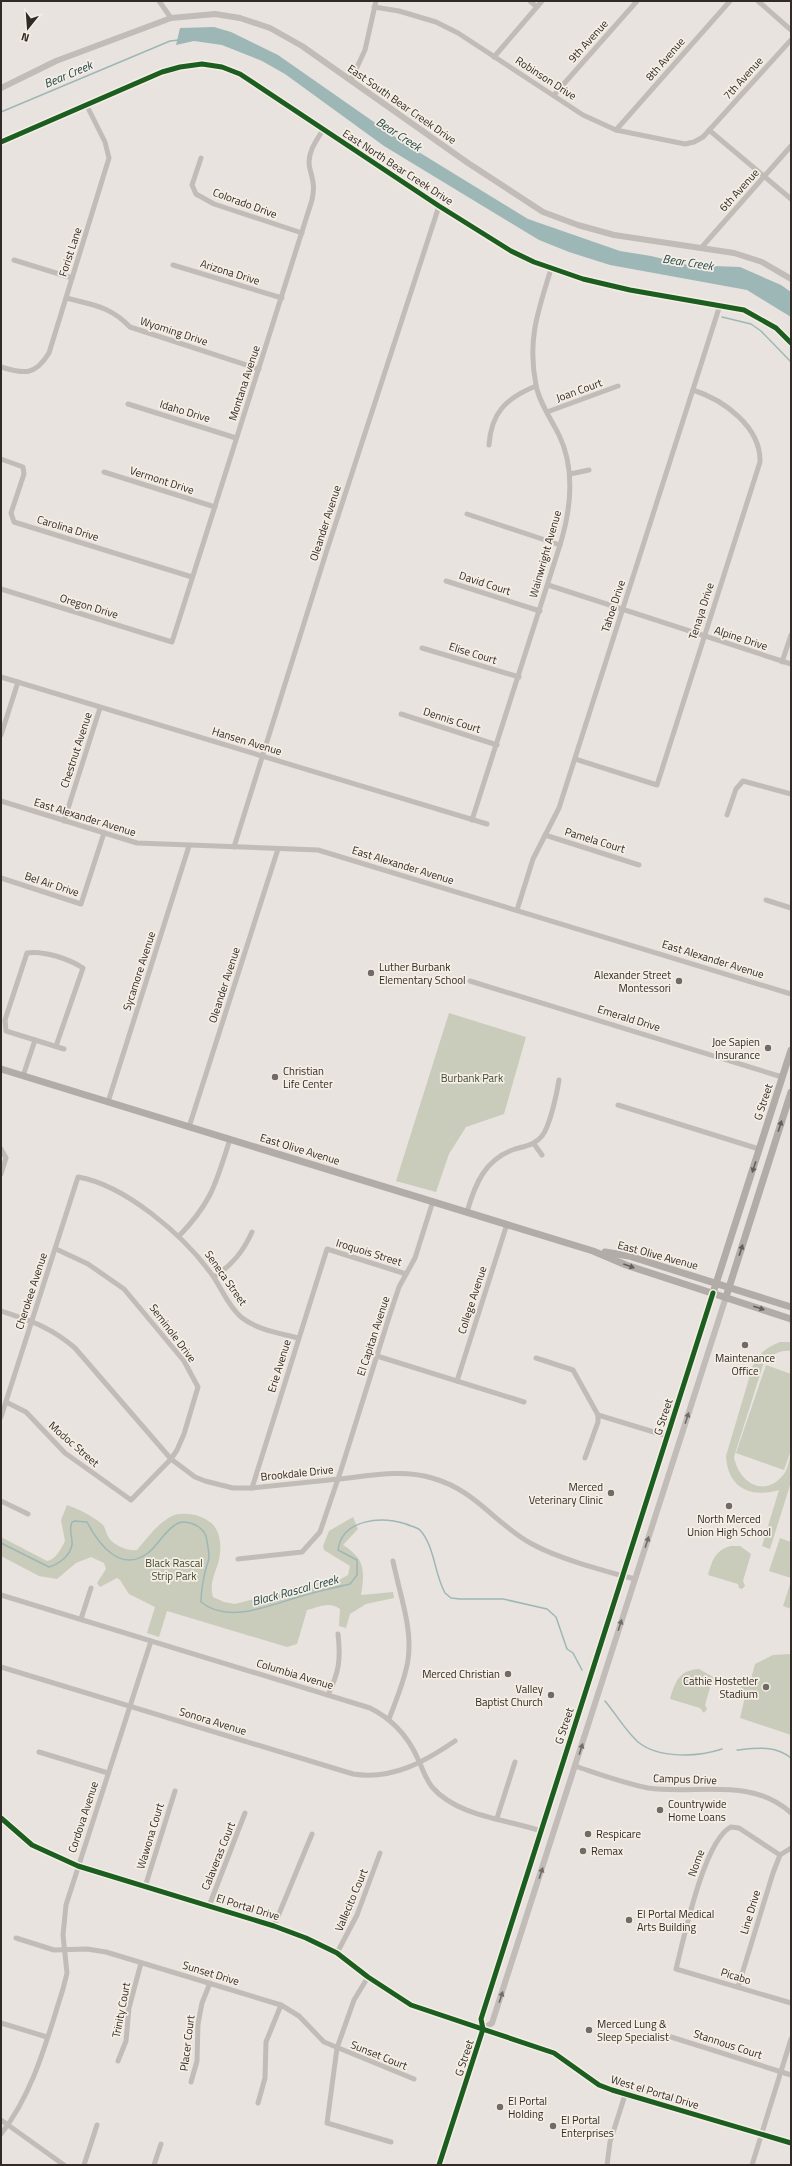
<svg xmlns="http://www.w3.org/2000/svg" width="792" height="2166" font-family="'Titillium Web',sans-serif">
  <rect width="100%" height="100%" fill="#e8e3de"/>
  <g fill="#c9ccba">
    <polygon points="449,1013 526,1037 504,1114 466,1127 449,1154 436,1192 396,1181"/>
    <path d="M780,1342H791V1351C778,1350 771,1355 763,1365L734,1457C739,1483 765,1499 784,1474C788,1469 789,1460 791,1454V1482L770,1549L762,1546L779,1490C751,1498 728,1489 726,1456L753,1365C759,1353 767,1347 780,1342Z"/>
    <polygon points="766,1365 791,1374 791,1450 784,1470 736,1453"/>
    <path d="M67,1505C79,1509 92,1516 102,1524C106,1528 106,1534 109,1538C113,1545 129,1552 137,1550C147,1538 158,1523 172,1516C184,1510 210,1516 216,1529C220,1535 221,1546 220,1553C219,1569 208,1580 213,1597L224,1602L235,1604L321,1581L339,1580L348,1575L350,1566L324,1550L323,1546L329,1531L353,1517L358,1529L343,1545C365,1559 365,1570 361,1595L393,1592L394,1598L366,1604L350,1614L346,1628L339,1626L340,1609C330,1601 319,1607 307,1610L297,1644L287,1647L167,1611L159,1637L147,1633L155,1607L129,1594L120,1580L117,1578L100,1587L97,1583L106,1569L104,1563L91,1557L76,1563L57,1579L39,1576L1,1556V1537L47,1561C56,1559 61,1549 65,1541L61,1520Z"/>
    <polygon points="780,1538 791,1542 791,1578 769,1571"/>
    <path d="M731,1546H740L751,1554L743,1581L745,1586L742,1589L739,1588L738,1584L708,1575C712,1561 715,1550 731,1546Z"/>
    <polygon points="791,1581 791,1609 783,1606"/>
    <polygon points="791,1654 791,1735 740,1718 745,1697 738,1695 744,1676 751,1679 755,1664 773,1655"/>
    <path d="M699,1669L713,1677L705,1705L707,1709L704,1713L700,1708L670,1699C675,1682 679,1670 699,1669Z"/>
  </g>
  <polygon fill="#9db7b7" points="214,27 231,32 278,55 404,143 528,219 620,251 651,256 688,265 740,267 781,285 791,292 791,317 747,290 610,265 569,252 539,240 384,146 285,74 262,61 222,45 194,41 176,45 180,28"/>
  <g fill="none" stroke-linecap="round" stroke-linejoin="round">
    <g stroke="#9db7b7" stroke-width="1.5">
      <polyline points="1,112 170,41 179,40"/>
      <polyline points="722,317 751,324 761,331 791,362"/>
      <path d="M1,1543L49,1567C59,1564 70,1556 72,1545C73,1537 68,1530 72,1522L75,1521L87,1522C98,1543 120,1574 148,1553C158,1545 164,1532 175,1525C184,1518 202,1525 206,1536C207,1541 209,1551 209,1557C209,1561 206,1567 205,1572C203,1581 201,1592 201,1602C229,1625 272,1604 302,1596C318,1591 334,1588 350,1584L357,1575V1560L338,1550C342,1519 381,1516 406,1524C410,1526 416,1527 420,1530C435,1547 434,1573 445,1593L451,1598L460,1599H503L547,1609L556,1617L567,1649L573,1653L582,1670"/>
      <path d="M605,1701C616,1714 625,1730 638,1742C659,1759 698,1757 722,1749"/>
      <path d="M737,1750C756,1748 775,1745 791,1758"/>
    </g>
    <g stroke="#c1bcb7" stroke-width="5">
      <polyline points="159,1 171,18"/>
      <polyline points="530,1 537,7"/>
      <polyline points="758,1 791,30"/>
      <polyline points="374,7 399,11 436,22 458,33 583,115 616,130 685,144 694,142 703,137 791,40"/>
      <polyline points="494,57 542,1"/>
      <polyline points="351,80 365,50 376,1"/>
      <polyline points="554,95 637,1"/>
      <polyline points="616,130 730,1"/>
      <polyline points="709,130 791,199"/>
      <polyline points="201,158 192,185 196,194 214,204 302,233"/>
      <polyline points="701,248 791,146"/>
      <polyline points="14,260 72,278"/>
      <polyline points="173,265 282,298"/>
      <path d="M66,298C93,305 110,306 130,327L259,369"/>
      <path d="M1,367C24,374 35,376 49,353L109,158L105,142L87,106"/>
      <polyline points="128,404 236,438"/>
      <polyline points="547,412 618,386"/>
      <path d="M489,445C491,413 506,398 536,386"/>
      <polyline points="1,459 23,467 24,474 11,513 14,522 192,577"/>
      <polyline points="104,472 215,507"/>
      <polyline points="570,474 589,470"/>
      <polyline points="467,514 560,545"/>
      <polyline points="446,581 540,611"/>
      <polyline points="548,585 791,664"/>
      <path d="M1,589L172,642L312,200C315,185 313,182 310,169C306,155 315,142 323,130"/>
      <polyline points="422,648 519,677"/>
      <polyline points="782,662 791,635"/>
      <polyline points="1,677 487,824"/>
      <polyline points="401,714 497,745"/>
      <polyline points="1,735 18,682"/>
      <path d="M575,759L657,785L760,462C761,427 724,400 693,390"/>
      <polyline points="1,801 137,843 318,850 791,994"/>
      <polyline points="727,815 736,789 743,781 791,794"/>
      <path d="M472,820L560,545C571,509 576,470 559,435C551,419 539,402 536,385C527,340 538,311 551,269"/>
      <polyline points="64,821 100,708"/>
      <polyline points="545,835 639,865"/>
      <polyline points="234,847 326,553 439,206"/>
      <polyline points="1,878 81,904 104,833"/>
      <polyline points="766,900 791,908"/>
      <polyline points="517,910 533,859 559,808 720,305"/>
      <polyline points="470,981 782,1077"/>
      <path d="M56,1046L83,968C69,959 43,950 27,953L5,1020L6,1031L64,1049"/>
      <polyline points="23,1076 35,1040"/>
      <polyline points="108,1102 189,846"/>
      <polyline points="618,1105 759,1149"/>
      <polyline points="189,1127 278,849"/>
      <polyline points="534,1144 542,1155"/>
      <polyline points="1,1149 6,1158 1,1174"/>
      <path d="M467,1212C475,1184 485,1159 515,1149C525,1146 535,1145 542,1136C550,1126 557,1093 559,1080"/>
      <path d="M179,1236C212,1202 216,1183 230,1139"/>
      <path d="M214,1277C232,1265 243,1252 252,1232"/>
      <path d="M1,1311C31,1321 51,1327 75,1348L171,1459L195,1477L205,1481L233,1488H252C281,1485 310,1482 339,1479C369,1476 402,1469 432,1478C476,1490 495,1524 532,1544C559,1559 605,1571 635,1579"/>
      <polyline points="377,1356 524,1402"/>
      <polyline points="536,1358 573,1370 598,1415 598,1422 585,1458"/>
      <polyline points="457,1381 507,1224"/>
      <polyline points="6,1402 26,1412 65,1453 131,1500 171,1459 177,1450 184,1434 198,1387 184,1361 124,1289 88,1264 56,1249"/>
      <polyline points="598,1415 667,1436"/>
      <path d="M1,1417L78,1177C125,1185 183,1235 210,1272C221,1286 227,1305 241,1317C257,1330 279,1333 298,1338"/>
      <polyline points="252,1488 327,1249 406,1274"/>
      <polyline points="1,1501 28,1514"/>
      <polyline points="238,1559 302,1552 320,1532 341,1470 390,1314 399,1287 415,1258 433,1201"/>
      <path d="M1,1595L370,1708C392,1719 407,1735 417,1757C422,1767 425,1778 432,1787C458,1817 507,1819 541,1831"/>
      <polyline points="81,1619 91,1588"/>
      <path d="M1,1667L353,1774C393,1780 424,1762 455,1741"/>
      <path d="M328,1695C339,1672 341,1660 338,1634"/>
      <path d="M389,1719C396,1700 405,1680 408,1660C413,1628 399,1592 393,1561"/>
      <polyline points="39,1752 108,1773"/>
      <path d="M575,1766C599,1774 623,1783 648,1788C696,1795 751,1776 791,1813"/>
      <polyline points="1,1818 32,1845 78,1866 274,1926 306,1938 337,1953 368,1977 411,2005 554,2053 599,2085 612,2090 791,2143"/>
      <polyline points="497,1818 515,1762"/>
      <path d="M780,1855L739,1828L731,1827C704,1840 684,1938 676,1969L791,2003"/>
      <polyline points="145,1887 175,1791"/>
      <polyline points="209,1906 245,1813"/>
      <polyline points="274,1926 312,1834"/>
      <polyline points="16,1938 54,1950 87,1949 106,1952 281,2005 299,2016 324,2042 414,2079"/>
      <polyline points="337,1953 357,1915 380,1853"/>
      <polyline points="368,1977 354,2000 337,2048 327,2123 391,2142"/>
      <polyline points="738,1987 773,1873 780,1855 791,1848"/>
      <polyline points="1,2023 47,2037"/>
      <polyline points="668,2036 791,2075"/>
      <polyline points="118,2061 126,2041 129,2008 141,1963"/>
      <polyline points="191,2082 197,2061 198,2024 202,2003 210,1983"/>
      <polyline points="258,2103 265,2078 266,2042 281,2005"/>
      <polyline points="1,2120 64,2165"/>
      <path d="M1,2134C34,2092 47,2039 63,1989L67,1973L63,1935L66,1905L151,1641"/>
      <polyline points="84,2165 97,2125"/>
      <polyline points="154,2165 161,2144"/>
      <polyline points="607,2165 610,2142 625,2095"/>
      <polyline points="752,2165 791,2039"/>
    </g>
    <g stroke="#c1bcb7" stroke-width="6">
      <polyline points="1,88 56,61 171,18 215,14 240,18 270,28 302,46 468,163 543,212 578,225 614,235 734,253 762,262 791,279"/>
      <polyline points="1,142 162,72 180,67 202,64 222,67 240,74 439,206 511,251 534,262 583,279 630,290 744,310 776,328 791,343"/>
      <polyline points="483,2029 492,2023 726,1297"/>
      <polyline points="439,2165 483,2029 481,2019 713,1293"/>
    </g>
    <g stroke="#b2aca8" stroke-width="7">
      <polyline points="1,1069 593,1251 626,1265 791,1319"/>
      <polyline points="605,1252 629,1256 791,1307"/>
      <polyline points="713,1293 791,1050"/>
      <polyline points="726,1297 791,1092"/>
    </g>
    <g stroke="#f5eee5" stroke-width="8">
      <g id="cycleway">
        <polyline points="1,142 162,72 180,67 202,64 222,67 240,74 439,206 511,251 534,262 583,279 630,290 744,310 776,328 791,343"/>
        <polyline points="1,1818 32,1845 78,1866 274,1926 306,1938 337,1953 368,1977 411,2005 554,2053 599,2085 612,2090 791,2143"/>
        <polyline points="439,2165 483,2029 481,2019 713,1293"/>
      </g>
    </g>
    <use href="#cycleway" stroke="#1b5e20" stroke-width="5"/>
  </g>
  <defs><path id="oneway-solid" d="M-6-.8H1V-3.2L6.5 0L1 3.2V.8H-6Z"/></defs>
  <g fill="#655e5a">
    <use href="#oneway-solid" transform="translate(780 1126) rotate(-72)"/>
    <use href="#oneway-solid" transform="translate(754 1167) rotate(108)"/>
    <use href="#oneway-solid" transform="translate(741 1250) rotate(-72)"/>
    <use href="#oneway-solid" transform="translate(629 1266) rotate(20)"/>
    <use href="#oneway-solid" transform="translate(759 1308) rotate(18)"/>
  </g>
  <g fill="#726c67">
    <use href="#oneway-solid" transform="translate(687 1418) rotate(-72)"/>
    <use href="#oneway-solid" transform="translate(647 1542) rotate(-72)"/>
    <use href="#oneway-solid" transform="translate(620 1625) rotate(-72)"/>
    <use href="#oneway-solid" transform="translate(581 1749) rotate(-72)"/>
    <use href="#oneway-solid" transform="translate(541 1873) rotate(-72)"/>
    <use href="#oneway-solid" transform="translate(501 1997) rotate(-72)"/>
  </g>
  <g fill="#716b66" stroke="#f5eee5" stroke-width="1.5">
    <circle cx="371" cy="973" r="4"/>
    <circle cx="679" cy="981" r="4"/>
    <circle cx="768" cy="1048" r="4"/>
    <circle cx="275" cy="1077" r="4"/>
    <circle cx="745" cy="1345" r="4"/>
    <circle cx="611" cy="1493" r="4"/>
    <circle cx="729" cy="1506" r="4"/>
    <circle cx="508" cy="1674" r="4"/>
    <circle cx="766" cy="1687" r="4"/>
    <circle cx="551" cy="1695" r="4"/>
    <circle cx="660" cy="1810" r="4"/>
    <circle cx="588" cy="1834" r="4"/>
    <circle cx="583" cy="1851" r="4"/>
    <circle cx="629" cy="1920" r="4"/>
    <circle cx="589" cy="2030" r="4"/>
    <circle cx="500" cy="2107" r="4"/>
    <circle cx="553" cy="2126" r="4"/>
  </g>
  <g text-anchor="middle" dominant-baseline="central" stroke-width="3.5" stroke-linejoin="round" paint-order="stroke">
    <g font-size="11" fill="#312a26" stroke="#f5eee5">
      <text transform="translate(588 41) rotate(-48)">9th Avenue</text>
      <text transform="translate(665 59) rotate(-49)">8th Avenue</text>
      <text transform="translate(546 78) rotate(33)">Robinson Drive</text>
      <text transform="translate(743 78) rotate(-48)">7th Avenue</text>
      <text transform="translate(402 104) rotate(35)">East South Bear Creek Drive</text>
      <text transform="translate(398 167) rotate(33)">East North Bear Creek Drive</text>
      <text transform="translate(739 190) rotate(-48)">6th Avenue</text>
      <text transform="translate(245 203) rotate(20)">Colorado Drive</text>
      <text transform="translate(70 252) rotate(-72)">Forist Lane</text>
      <text transform="translate(230 272) rotate(17)">Arizona Drive</text>
      <text transform="translate(174 331) rotate(18)">Wyoming Drive</text>
      <text transform="translate(244 383) rotate(-72)">Montana Avenue</text>
      <text transform="translate(579 390) rotate(-20)">Joan Court</text>
      <text transform="translate(185 411) rotate(17)">Idaho Drive</text>
      <text transform="translate(162 480) rotate(18)">Vermont Drive</text>
      <text transform="translate(325 523) rotate(-72)">Oleander Avenue</text>
      <text transform="translate(68 528) rotate(17)">Carolina Drive</text>
      <text transform="translate(545 554) rotate(-74)">Wainwright Avenue</text>
      <text transform="translate(485 583) rotate(18)">David Court</text>
      <text transform="translate(89 606) rotate(17)">Oregon Drive</text>
      <text transform="translate(613 606) rotate(-72)">Tahoe Drive</text>
      <text transform="translate(701 611) rotate(-72)">Tenaya Drive</text>
      <text transform="translate(741 638) rotate(18)">Alpine Drive</text>
      <text transform="translate(473 653) rotate(17)">Elise Court</text>
      <text transform="translate(452 720) rotate(18)">Dennis Court</text>
      <text transform="translate(247 741) rotate(17)">Hansen Avenue</text>
      <text transform="translate(76 750) rotate(-72)">Chestnut Avenue</text>
      <text transform="translate(85 817) rotate(17)">East Alexander Avenue</text>
      <text transform="translate(595 840) rotate(17)">Pamela Court</text>
      <text transform="translate(403 865) rotate(17)">East Alexander Avenue</text>
      <text transform="translate(52 884) rotate(18)">Bel Air Drive</text>
      <text transform="translate(713 959) rotate(17)">East Alexander Avenue</text>
      <text transform="translate(139 971) rotate(-72)">Sycamore Avenue</text>
      <text transform="translate(224 985) rotate(-72)">Oleander Avenue</text>
      <text transform="translate(629 1018) rotate(17)">Emerald Drive</text>
      <text transform="translate(763 1102) rotate(-72)">G Street</text>
      <text transform="translate(300 1149) rotate(17)">East Olive Avenue</text>
      <text transform="translate(369 1252) rotate(17)">Iroquois Street</text>
      <text transform="translate(658 1255) rotate(15)">East Olive Avenue</text>
      <text transform="translate(226 1278) rotate(55)">Seneca Street</text>
      <text transform="translate(31 1291) rotate(-72)">Cherokee Avenue</text>
      <text transform="translate(472 1300) rotate(-72)">College Avenue</text>
      <text transform="translate(173 1333) rotate(53)">Seminole Drive</text>
      <text transform="translate(373 1336) rotate(-72)">El Capitan Avenue</text>
      <text transform="translate(279 1366) rotate(-73)">Erie Avenue</text>
      <text transform="translate(663 1417) rotate(-72)">G Street</text>
      <text transform="translate(74 1444) rotate(41)">Modoc Street</text>
      <text transform="translate(297 1473) rotate(-6)">Brookdale Drive</text>
      <text transform="translate(295 1674) rotate(17)">Columbia Avenue</text>
      <text transform="translate(213 1721) rotate(17)">Sonora Avenue</text>
      <text transform="translate(564 1726) rotate(-72)">G Street</text>
      <text transform="translate(685 1779) rotate(2)">Campus Drive</text>
      <text transform="translate(83 1817) rotate(-72)">Cordova Avenue</text>
      <text transform="translate(150 1836) rotate(-73)">Wawona Court</text>
      <text transform="translate(218 1856) rotate(-68)">Calaveras Court</text>
      <text transform="translate(696 1863) rotate(-70)">Nome</text>
      <text transform="translate(351 1900) rotate(-67)">Vallecito Court</text>
      <text transform="translate(248 1907) rotate(17)">El Portal Drive</text>
      <text transform="translate(750 1912) rotate(-73)">Line Drive</text>
      <text transform="translate(211 1973) rotate(17)">Sunset Drive</text>
      <text transform="translate(736 1976) rotate(17)">Picabo</text>
      <text transform="translate(121 2010) rotate(-79)">Trinity Court</text>
      <text transform="translate(187 2043) rotate(-83)">Placer Court</text>
      <text transform="translate(728 2044) rotate(18)">Stannous Court</text>
      <text transform="translate(379 2055) rotate(22)">Sunset Court</text>
      <text transform="translate(464 2058) rotate(-72)">G Street</text>
      <text transform="translate(655 2092) rotate(17)">West el Portal Drive</text>
    </g>
    <g font-size="11" fill="#312a26" stroke="#f5eee5" text-anchor="start">
      <text x="379" y="967">Luther Burbank<tspan x="379" dy="13">Elementary School</tspan></text>
      <text x="671" y="975" text-anchor="end">Alexander Street<tspan x="671" dy="13">Montessori</tspan></text>
      <text x="760" y="1042" text-anchor="end">Joe Sapien<tspan x="760" dy="13">Insurance</tspan></text>
      <text x="283" y="1071">Christian<tspan x="283" dy="13">Life Center</tspan></text>
      <text x="745" y="1358" text-anchor="middle">Maintenance<tspan x="745" dy="13">Office</tspan></text>
      <text x="603" y="1487" text-anchor="end">Merced<tspan x="603" dy="13">Veterinary Clinic</tspan></text>
      <text x="729" y="1519" text-anchor="middle">North Merced<tspan x="729" dy="13">Union High School</tspan></text>
      <text x="500" y="1674" text-anchor="end">Merced Christian</text>
      <text x="758" y="1681" text-anchor="end">Cathie Hostetler<tspan x="758" dy="13">Stadium</tspan></text>
      <text x="543" y="1689" text-anchor="end">Valley<tspan x="543" dy="13">Baptist Church</tspan></text>
      <text x="668" y="1804">Countrywide<tspan x="668" dy="13">Home Loans</tspan></text>
      <text x="596" y="1834">Respicare</text>
      <text x="591" y="1851">Remax</text>
      <text x="637" y="1914">El Portal Medical<tspan x="637" dy="13">Arts Building</tspan></text>
      <text x="597" y="2024">Merced Lung &amp;<tspan x="597" dy="13">Sleep Specialist</tspan></text>
      <text x="508" y="2101">El Portal<tspan x="508" dy="13">Holding</tspan></text>
      <text x="561" y="2120">El Portal<tspan x="561" dy="13">Enterprises</tspan></text>
    </g>
    <g font-size="11" fill="#404b2e" stroke="#f5eee5">
      <text x="472" y="1078">Burbank Park</text>
      <text x="174" y="1563">Black Rascal<tspan x="174" dy="13">Strip Park</tspan></text>
    </g>
    <g font-size="12" font-style="italic" fill="#22494c" stroke="#f5eee5">
      <text transform="translate(68 74) rotate(-23)">Bear Creek</text>
      <text transform="translate(399 134) rotate(33)">Bear Creek</text>
      <text transform="translate(688 262) rotate(9)">Bear Creek</text>
      <text transform="translate(295 1590) rotate(-15)">Black Rascal Creek</text>
    </g>
  </g>
  <rect width="792" height="2166" fill="none" stroke="#312a26" stroke-width="4"/>
  <g transform="translate(28 28) rotate(197)" stroke="#f5eee5" stroke-width="3" paint-order="stroke">
  <path d="M0-3L7 15L0 10L-7 15Z" fill="#312a26"/>
  <text y="-6" font-size="11" font-weight="bold" text-anchor="middle" fill="#312a26">N</text>
  </g>
</svg>
